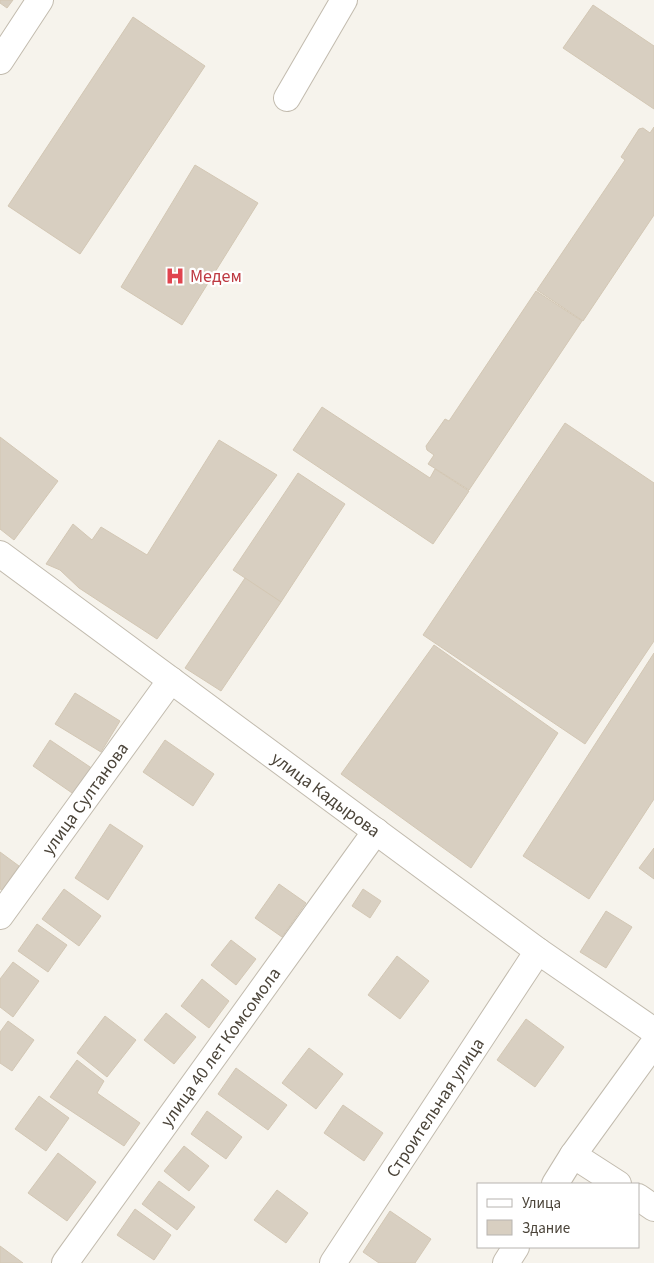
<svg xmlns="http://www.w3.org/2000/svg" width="654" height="1263" font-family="'Source Sans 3',sans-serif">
  <rect width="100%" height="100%" fill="#f6f3ec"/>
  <g fill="#d8cfc1" stroke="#d3c7b4">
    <polygon points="0,0 13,0 7,8 0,3"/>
    <polygon points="593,5 654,46 654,109 563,48"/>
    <polygon points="133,17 205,66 80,254 8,206"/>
    <polygon points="654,127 654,215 583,321 537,290 625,160 621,157 639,129 643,128 650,133"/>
    <polygon points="195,165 258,203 182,325 121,287"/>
    <polygon points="536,291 582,321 469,490 428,464 434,455 427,450 426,446 445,419 449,421"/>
    <polygon points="322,407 430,478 435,469 469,491 433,544 293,450"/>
    <polygon points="565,423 654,483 654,641 585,744 423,635"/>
    <polygon points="0,437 58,481 14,540 0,529"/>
    <polygon points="219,440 277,475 157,639 79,588 60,570 46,564 73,524 92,540 101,527 147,555"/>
    <polygon points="298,473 345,504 281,602 233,570"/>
    <polygon points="245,578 281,602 221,691 185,668"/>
    <polygon points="434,645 558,733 471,868 341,774"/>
    <polygon points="654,653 654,799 589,899 523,856"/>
    <polygon points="75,693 120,721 101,752 55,724"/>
    <polygon points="50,740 93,769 75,795 33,766"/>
    <polygon points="165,740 214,774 193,806 143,772"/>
    <polygon points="110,824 143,846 108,900 75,878"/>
    <polygon points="654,848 654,879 639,868"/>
    <polygon points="0,852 19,866 2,890 0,889"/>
    <polygon points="279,884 306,903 282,937 255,918"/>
    <polygon points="64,889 101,916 79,946 42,919"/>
    <polygon points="363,889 381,901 370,918 352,906"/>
    <polygon points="606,911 632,927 606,968 580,952"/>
    <polygon points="37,924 67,945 48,972 18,951"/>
    <polygon points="231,940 256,959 236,985 211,965"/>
    <polygon points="397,956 429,981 400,1019 368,995"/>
    <polygon points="13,962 39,981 13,1017 0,1007 0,979"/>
    <polygon points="202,979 229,1001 209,1028 181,1006"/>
    <polygon points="166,1013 196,1037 174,1064 144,1040"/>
    <polygon points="105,1016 136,1040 107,1077 77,1053"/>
    <polygon points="526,1019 564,1047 535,1087 497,1060"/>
    <polygon points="8,1021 34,1040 12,1071 0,1063 0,1032"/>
    <polygon points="309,1048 343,1074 316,1109 282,1083"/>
    <polygon points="77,1060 104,1081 97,1093 140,1123 124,1146 50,1097"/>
    <polygon points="236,1068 287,1105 268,1130 218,1094"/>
    <polygon points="39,1096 69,1118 46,1151 15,1129"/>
    <polygon points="343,1105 383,1133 364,1161 324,1133"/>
    <polygon points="207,1111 242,1137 226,1159 191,1134"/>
    <polygon points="184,1146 209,1166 189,1191 164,1171"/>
    <polygon points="58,1153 96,1182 67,1221 28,1193"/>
    <polygon points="159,1181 195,1207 177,1230 142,1204"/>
    <polygon points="277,1190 308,1213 286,1243 254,1220"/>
    <polygon points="135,1209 171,1235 154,1260 117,1235"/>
    <polygon points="390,1211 431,1239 415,1263 379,1263 363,1252"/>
    <polygon points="0,1246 23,1263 0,1263"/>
  </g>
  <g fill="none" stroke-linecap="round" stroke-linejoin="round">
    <g stroke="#c2bbae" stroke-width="28">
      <g id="minor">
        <polyline points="0,61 40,0"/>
        <polyline points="287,98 344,0"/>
        <path id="s1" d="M0,554L538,951L654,1031"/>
        <path id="s2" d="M0,916L171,680"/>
        <polyline points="573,1155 618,1184"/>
        <polyline points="555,1184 573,1155 654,1043"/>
        <polyline points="638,1197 654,1208"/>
        <path id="s3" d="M65,1263L376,831"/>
        <path id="s4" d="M333,1263L538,951"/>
        <polyline points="506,1263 516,1247"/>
      </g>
    </g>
    <use href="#minor" stroke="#fff" stroke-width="26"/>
  </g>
  <defs>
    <g id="hospital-bare" transform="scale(1.5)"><path d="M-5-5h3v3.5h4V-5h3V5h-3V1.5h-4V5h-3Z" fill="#e0444e" stroke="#fff" stroke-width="2.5" paint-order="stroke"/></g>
  </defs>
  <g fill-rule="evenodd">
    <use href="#hospital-bare" x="175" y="276"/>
  </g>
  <g text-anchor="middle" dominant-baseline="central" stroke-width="4.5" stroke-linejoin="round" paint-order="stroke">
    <g font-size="18" fill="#be3a42" stroke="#fff" text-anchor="start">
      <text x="190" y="276">Медем</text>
    </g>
    <g font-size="18" fill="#4b4439" stroke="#fff">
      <text stroke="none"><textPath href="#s1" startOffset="405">улица Кадырова</textPath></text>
      <text stroke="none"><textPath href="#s2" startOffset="145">улица Султанова</textPath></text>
      <text stroke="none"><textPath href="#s3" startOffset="266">улица 40 лет Комсомола</textPath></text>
      <text stroke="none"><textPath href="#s4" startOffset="186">Строительная улица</textPath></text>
    </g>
  </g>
  <rect x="477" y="1183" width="162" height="65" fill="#ffffff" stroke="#b7b4b0"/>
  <rect x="487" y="1199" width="25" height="8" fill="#ffffff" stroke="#b7b4b0"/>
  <text x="522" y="1208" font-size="15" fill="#4b4439">Улица</text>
  <rect x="487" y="1220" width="25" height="15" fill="#d8cfc1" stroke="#b7b4b0"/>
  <text x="522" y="1233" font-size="15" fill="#4b4439">Здание</text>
</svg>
